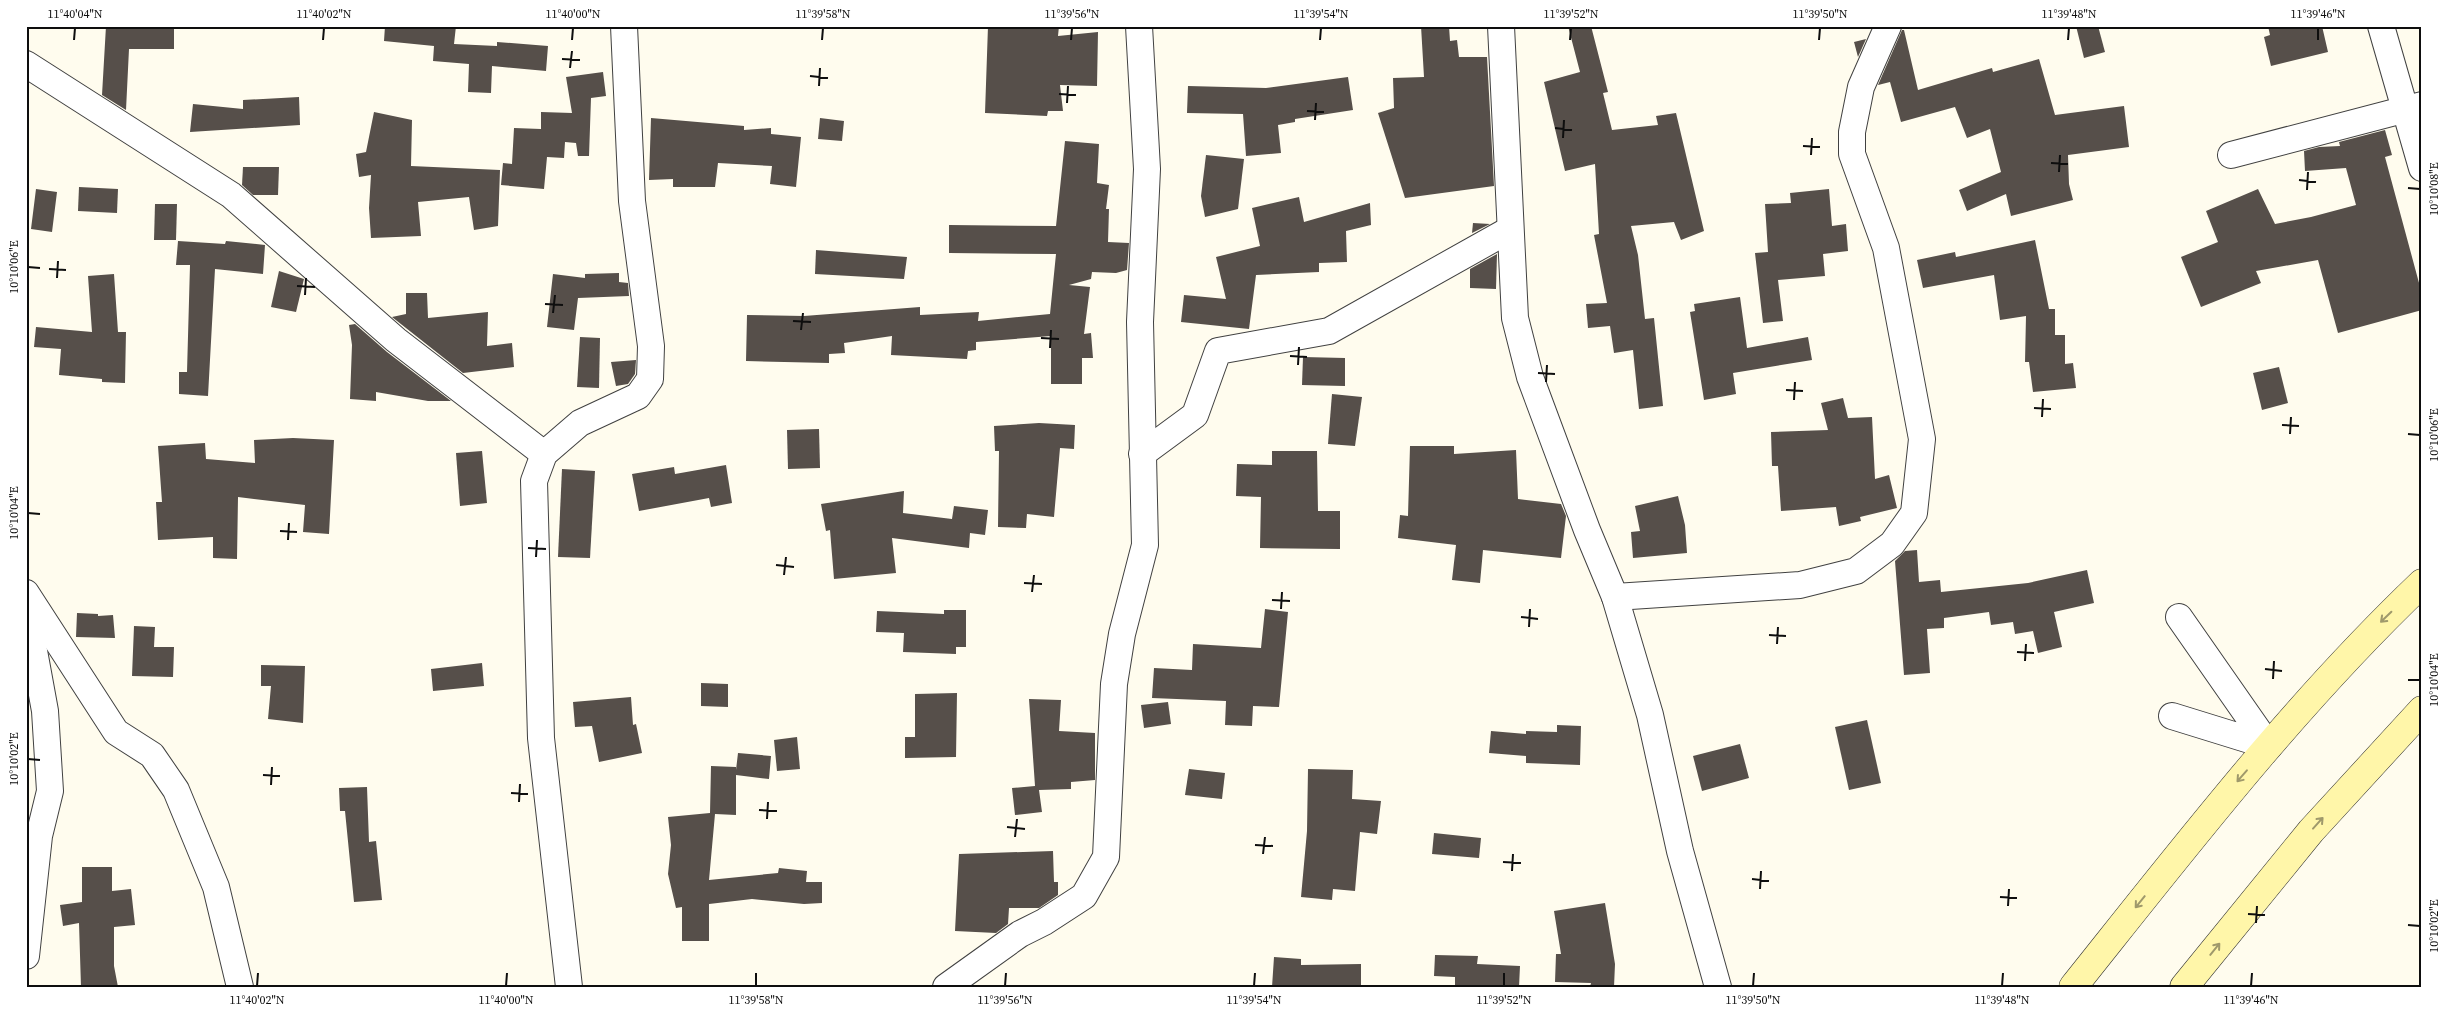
<svg xmlns="http://www.w3.org/2000/svg" width="2448" height="1013" font-family="'Source Serif 4',serif">
  <rect width="100%" height="100%" fill="#fffcee"/>
  <g fill="#564f4a">
    <polygon points="106,26 174,26 174,49 129,49 126,110 102,95"/>
    <polygon points="385,26 456,26 454,44 497,46 497,42 548,46 546,71 492,66 491,93 468,92 469,64 433,61 434,46 384,41"/>
    <polygon points="988,26 1059,26 1058,36 1098,32 1097,86 1060,85 1063,111 1048,111 1047,116 985,113"/>
    <polygon points="1421,26 1449,26 1450,41 1457,40 1459,57 1487,57 1494,186 1405,198 1378,113 1394,108 1393,78 1424,77"/>
    <polygon points="1568,26 1591,26 1608,92 1603,93 1612,130 1658,125 1656,116 1676,113 1704,231 1681,240 1674,222 1631,226 1638,255 1645,319 1654,318 1663,406 1639,409 1633,350 1614,353 1610,326 1588,328 1586,304 1607,303 1594,235 1599,234 1595,164 1565,171 1544,82 1580,72"/>
    <polygon points="2076,26 2098,26 2105,52 2084,58"/>
    <polygon points="2268,26 2322,26 2328,52 2271,66 2264,37 2270,35"/>
    <polygon points="1902,30 1904,30 1918,90 1992,68 1993,72 2039,59 2055,115 2124,106 2129,147 2068,155 2069,184 2073,200 2011,216 2006,194 1967,211 1959,190 2001,172 1990,129 1967,138 1955,107 1901,122 1890,82 1878,85"/>
    <polygon points="1866,39 1858,57 1854,42"/>
    <polygon points="603,72 606,96 591,98 589,156 578,156 576,143 565,142 564,158 547,157 544,189 501,185 503,163 512,164 514,128 541,129 541,112 572,113 566,77"/>
    <polygon points="1348,77 1353,110 1295,119 1295,122 1278,125 1281,153 1246,156 1243,114 1187,113 1188,86 1266,88"/>
    <polygon points="299,97 300,125 190,132 193,104 243,109 243,100"/>
    <polygon points="374,112 412,120 411,166 500,170 498,226 474,230 469,197 418,202 421,236 371,238 369,208 371,175 359,177 356,154 366,152"/>
    <polygon points="651,118 744,126 744,130 771,128 771,134 801,137 796,187 770,184 772,166 718,163 715,187 673,187 673,179 649,180"/>
    <polygon points="820,118 844,121 842,141 818,139"/>
    <polygon points="2385,130 2392,155 2385,157 2422,294 2422,310 2338,333 2318,260 2256,271 2261,283 2201,307 2181,257 2218,242 2206,211 2258,189 2275,224 2311,217 2356,205 2346,168 2305,171 2304,151 2319,147 2340,146 2339,142"/>
    <polygon points="1065,141 1099,144 1097,183 1109,185 1106,209 1109,209 1108,242 1129,243 1127,270 1116,273 1092,272 1091,279 1069,285 1090,287 1084,334 1091,333 1093,358 1082,358 1082,384 1051,384 1051,336 976,342 976,350 968,351 967,359 891,355 892,336 844,343 845,353 829,354 829,363 746,361 747,315 804,316 920,307 920,315 979,312 978,321 1050,314 1056,254 949,253 949,225 1056,226"/>
    <polygon points="1206,155 1244,159 1238,209 1205,217 1201,196"/>
    <polygon points="243,167 279,167 278,195 253,195 242,185"/>
    <polygon points="79,187 118,189 117,213 78,211"/>
    <polygon points="36,189 57,192 52,232 31,229"/>
    <polygon points="1829,189 1832,226 1846,224 1848,251 1823,254 1825,276 1778,280 1783,321 1763,323 1755,253 1768,252 1765,204 1791,203 1790,193"/>
    <polygon points="1299,197 1304,222 1370,203 1371,225 1346,231 1347,262 1319,263 1319,272 1256,275 1249,329 1181,322 1184,295 1226,299 1216,257 1260,246 1252,208"/>
    <polygon points="155,204 177,204 176,240 154,240"/>
    <polygon points="1473,223 1490,224 1472,233"/>
    <polygon points="2035,240 2049,309 2055,309 2055,335 2065,335 2065,364 2073,363 2076,388 2033,392 2029,362 2025,362 2026,316 2000,320 1994,275 1923,288 1917,260 1955,252 1956,257"/>
    <polygon points="178,241 225,244 226,241 265,245 263,274 215,269 208,396 179,394 179,372 187,372 190,265 176,265"/>
    <polygon points="816,250 907,257 904,279 815,274"/>
    <polygon points="1497,254 1496,289 1470,288 1470,269"/>
    <polygon points="279,271 304,279 296,312 271,307"/>
    <polygon points="619,273 619,282 628,283 629,296 578,298 574,330 547,327 553,274 585,278 585,274"/>
    <polygon points="114,274 118,332 126,332 125,383 102,382 102,379 59,375 61,349 34,347 36,327 92,332 88,276"/>
    <polygon points="406,293 427,293 428,318 488,312 487,346 512,343 514,367 463,373 392,317 406,314"/>
    <polygon points="1740,297 1747,348 1808,337 1812,360 1733,373 1736,394 1704,400 1690,312 1695,311 1694,304"/>
    <polygon points="355,324 387,352 451,401 428,401 376,392 376,401 350,399 352,345 349,325"/>
    <polygon points="580,337 600,338 599,388 577,387"/>
    <polygon points="1303,357 1345,358 1345,386 1302,385"/>
    <polygon points="636,360 635,374 628,384 616,386 611,362"/>
    <polygon points="2279,367 2288,403 2262,410 2253,373"/>
    <polygon points="1332,394 1362,397 1355,446 1328,444"/>
    <polygon points="1843,398 1848,418 1872,417 1875,479 1889,475 1897,508 1860,517 1861,521 1839,526 1836,507 1781,511 1778,466 1772,466 1771,432 1828,430 1821,403"/>
    <polygon points="1039,423 1075,425 1074,449 1060,448 1054,517 1027,514 1026,528 998,527 999,451 995,451 994,426"/>
    <polygon points="819,429 820,468 788,469 787,430"/>
    <polygon points="293,438 334,440 329,534 303,532 305,505 238,497 237,559 213,558 213,537 158,540 156,502 162,502 158,446 205,443 206,459 255,463 254,440"/>
    <polygon points="1410,446 1454,446 1454,454 1516,450 1518,499 1561,504 1566,516 1561,558 1483,550 1480,583 1452,580 1456,545 1398,538 1400,515 1408,516"/>
    <polygon points="482,451 487,503 460,506 456,453"/>
    <polygon points="1272,451 1317,451 1318,511 1340,511 1340,549 1260,548 1261,497 1236,496 1237,464 1272,465"/>
    <polygon points="726,465 732,503 711,507 709,498 639,511 632,474 674,467 675,474"/>
    <polygon points="562,469 595,471 590,558 558,557"/>
    <polygon points="904,491 903,513 952,519 954,506 988,510 985,535 970,533 969,548 892,538 896,573 834,579 830,530 826,531 821,504"/>
    <polygon points="1678,496 1685,525 1687,553 1633,558 1631,532 1640,531 1635,506"/>
    <polygon points="1917,550 1919,582 1940,580 1941,592 2028,583 2087,570 2094,603 2054,612 2062,647 2038,653 2033,631 2015,634 2013,622 1991,625 1989,612 1944,618 1944,628 1927,629 1930,673 1904,675 1895,561 1905,551"/>
    <polygon points="1265,609 1288,612 1279,707 1253,706 1252,726 1225,725 1226,701 1152,698 1154,668 1192,670 1193,644 1261,648"/>
    <polygon points="944,610 966,610 966,647 956,647 956,654 903,652 904,633 876,632 877,611 944,614"/>
    <polygon points="77,613 98,614 98,616 113,615 115,638 76,637"/>
    <polygon points="134,626 155,627 154,647 174,647 173,677 132,676"/>
    <polygon points="482,663 484,686 433,691 431,669"/>
    <polygon points="261,665 305,666 303,723 268,719 271,686 261,686"/>
    <polygon points="701,683 728,684 728,707 701,706"/>
    <polygon points="957,693 956,757 905,758 905,737 915,737 915,694"/>
    <polygon points="631,697 633,725 636,724 642,753 599,762 592,726 575,727 573,702"/>
    <polygon points="1029,699 1061,700 1059,731 1095,733 1095,780 1071,782 1071,789 1039,790 1042,812 1015,815 1012,788 1035,786"/>
    <polygon points="1168,702 1171,724 1144,728 1141,705"/>
    <polygon points="1867,720 1881,783 1849,790 1835,727"/>
    <polygon points="1557,725 1581,726 1580,765 1526,763 1526,756 1489,753 1491,731 1526,734 1526,731 1557,732"/>
    <polygon points="797,737 800,769 777,771 774,740"/>
    <polygon points="1740,744 1749,778 1702,791 1693,756"/>
    <polygon points="738,753 771,756 769,779 736,775 736,815 715,814 709,880 778,873 779,868 807,871 806,882 822,882 822,903 804,904 752,899 709,904 709,941 682,941 682,907 676,908 668,874 671,845 668,817 710,813 711,766 736,767 736,770"/>
    <polygon points="1189,769 1225,773 1222,799 1185,795"/>
    <polygon points="1308,769 1353,770 1352,799 1381,801 1377,834 1360,832 1355,891 1333,889 1332,900 1301,897 1307,831"/>
    <polygon points="367,787 369,842 376,841 382,900 354,902 345,811 340,811 339,788"/>
    <polygon points="1434,833 1481,838 1479,858 1432,854"/>
    <polygon points="1053,851 1054,882 1058,882 1058,895 1039,908 1009,908 1008,924 996,933 955,931 959,854"/>
    <polygon points="82,867 112,867 112,891 131,889 135,925 114,927 114,966 118,987 81,987 79,923 63,926 60,905 82,902"/>
    <polygon points="1605,903 1615,964 1614,987 1590,987 1591,983 1555,982 1556,954 1561,954 1554,911"/>
    <polygon points="1435,955 1478,956 1477,964 1520,966 1519,987 1455,987 1455,977 1434,976"/>
    <polygon points="1274,957 1301,959 1301,965 1361,964 1361,987 1272,987"/>
  </g>
  <g fill="none" stroke-linecap="round" stroke-linejoin="round">
    <g stroke="#414141" stroke-width="28">
      <g id="street">
        <polyline points="1501,26 1515,318 1530,377 1587,530 1615,597 1650,715 1680,851 1718,987"/>
        <polyline points="2381,26 2422,168"/>
        <polyline points="26,64 231,195 396,340 544,454"/>
        <polyline points="2231,155 2422,105"/>
        <polyline points="1142,454 1195,415 1218,351 1329,331 1509,230"/>
        <polyline points="26,593 116,732 152,755 176,790 216,887 240,987"/>
        <polyline points="1615,597 1800,585 1856,571 1892,544 1914,513 1922,439 1886,248 1852,154 1852,132 1861,87 1888,26"/>
        <polyline points="26,607 45,711 50,791 39,836 26,956"/>
        <polyline points="2172,716 2269,746 2179,617"/>
        <polyline points="569,987 541,738 534,481 544,454 580,423 638,396 650,379 651,346 632,201 624,26"/>
        <polyline points="946,987 1020,934 1044,922 1084,896 1106,857 1114,684 1122,634 1145,545 1140,322 1147,169 1139,26"/>
      </g>
    </g>
    <g stroke="#303030" stroke-width="29">
      <g id="secondary">
        <path d="M2073,987C2184,848 2293,706 2422,583"/>
        <polyline points="2184,987 2311,831 2422,710"/>
      </g>
    </g>
    <use href="#street" stroke="#fff" stroke-width="26"/>
    <use href="#secondary" stroke="#fff6a9" stroke-width="28"/>
  </g>
  <defs><path id="oneway-shaft" d="M-6 0H5M1.5-3L5.5 0L1.5 3" fill="none" stroke-width="1.6" stroke-linecap="round" stroke-linejoin="round" transform="scale(1.25)"/></defs>
  <g stroke="#9f996b">
    <use href="#oneway-shaft" transform="translate(2386 617) rotate(136)"/>
    <use href="#oneway-shaft" transform="translate(2242 776) rotate(131)"/>
    <use href="#oneway-shaft" transform="translate(2318 823) rotate(-48)"/>
    <use href="#oneway-shaft" transform="translate(2140 902) rotate(129)"/>
    <use href="#oneway-shaft" transform="translate(2215 949) rotate(-51)"/>
  </g>
  <path fill="none" stroke="#0e0e0e" stroke-width="2" d="M74,40L75,28M323,40L324,28M572,40L573,28M822,40L823,28M1071,40L1072,28M1320,40L1321,28M1570,40L1571,28M1819,40L1820,28M2068,40L2069,28M2318,40V28M562,59L580,60M570,68L572,51M810,76L828,78M819,86L820,68M1059,94L1076,95M1067,103L1068,86M1307,111L1324,112M1315,120L1316,103M1555,128L1572,130M1563,138L1564,120M1803,146L1820,147M1811,155L1812,138M2051,163L2068,164M2059,172L2060,155M2299,180L2316,182M2408,188L2420,189M2307,190L2308,172M28,267L40,268M49,269L66,270M57,278L58,261M297,286L315,287M305,295L306,278M545,304L563,305M553,313L555,295M793,321L811,322M801,330L803,313M1041,338L1059,339M1050,348L1051,330M1290,356L1307,357M1298,365L1299,347M1538,373L1555,374M1546,382L1547,365M1786,390L1803,391M1794,400L1795,382M2034,408L2051,409M2042,417L2043,399M2282,425L2299,426M2290,434L2291,417M2408,434L2420,435M28,513L40,514M280,531L297,532M288,540L289,523M528,548L546,549M536,557L537,540M776,565L794,567M784,575L786,557M1024,583L1042,584M1032,592L1034,575M1272,600L1290,601M1281,609L1282,592M1521,617L1538,619M1529,627L1530,609M1769,635L1786,636M1777,644L1778,627M2017,652L2034,653M2025,661L2026,644M2265,669L2282,671M2273,679L2274,661M2408,680H2420M28,759L40,760M263,775L280,776M271,785L272,767M511,793L528,794M519,802L520,784M759,810L777,811M767,819L768,802M1007,827L1025,829M1015,837L1017,819M1255,845L1273,846M1263,854L1265,837M1503,862L1521,863M1512,871L1513,854M1752,879L1769,881M1760,889L1761,871M2000,897L2017,898M2008,906L2009,889M2248,914L2265,915M2256,923L2257,906M2408,925L2420,926M257,986L258,973M506,986L507,973M756,986V973M1005,986L1006,973M1254,986L1255,973M1504,986V973M1753,986L1754,973M2002,986L2003,973M2251,986L2252,973"/>
  <rect width="2448" height="1013" fill="none" stroke="#ffffff" stroke-width="55"/>
  <rect x="28" y="28" width="2392" height="958" fill="none" stroke="#0e0e0e" stroke-width="2"/>
  <g font-size="12" text-anchor="middle" fill="#0e0e0e">
    <text x="75" y="18">11°40'04"N</text>
    <text x="324" y="18">11°40'02"N</text>
    <text x="573" y="18">11°40'00"N</text>
    <text x="823" y="18">11°39'58"N</text>
    <text x="1072" y="18">11°39'56"N</text>
    <text x="1321" y="18">11°39'54"N</text>
    <text x="1571" y="18">11°39'52"N</text>
    <text x="1820" y="18">11°39'50"N</text>
    <text x="2069" y="18">11°39'48"N</text>
    <text x="2318" y="18">11°39'46"N</text>
    <text transform="translate(2434 189) rotate(-90)" y="4">10°10'08"E</text>
    <text transform="translate(14 267) rotate(-90)" y="4">10°10'06"E</text>
    <text transform="translate(2434 435) rotate(-90)" y="4">10°10'06"E</text>
    <text transform="translate(14 513) rotate(-90)" y="4">10°10'04"E</text>
    <text transform="translate(2434 680) rotate(-90)" y="4">10°10'04"E</text>
    <text transform="translate(14 759) rotate(-90)" y="4">10°10'02"E</text>
    <text transform="translate(2434 926) rotate(-90)" y="4">10°10'02"E</text>
    <text x="257" y="1004">11°40'02"N</text>
    <text x="506" y="1004">11°40'00"N</text>
    <text x="756" y="1004">11°39'58"N</text>
    <text x="1005" y="1004">11°39'56"N</text>
    <text x="1254" y="1004">11°39'54"N</text>
    <text x="1504" y="1004">11°39'52"N</text>
    <text x="1753" y="1004">11°39'50"N</text>
    <text x="2002" y="1004">11°39'48"N</text>
    <text x="2251" y="1004">11°39'46"N</text>
  </g>
</svg>
